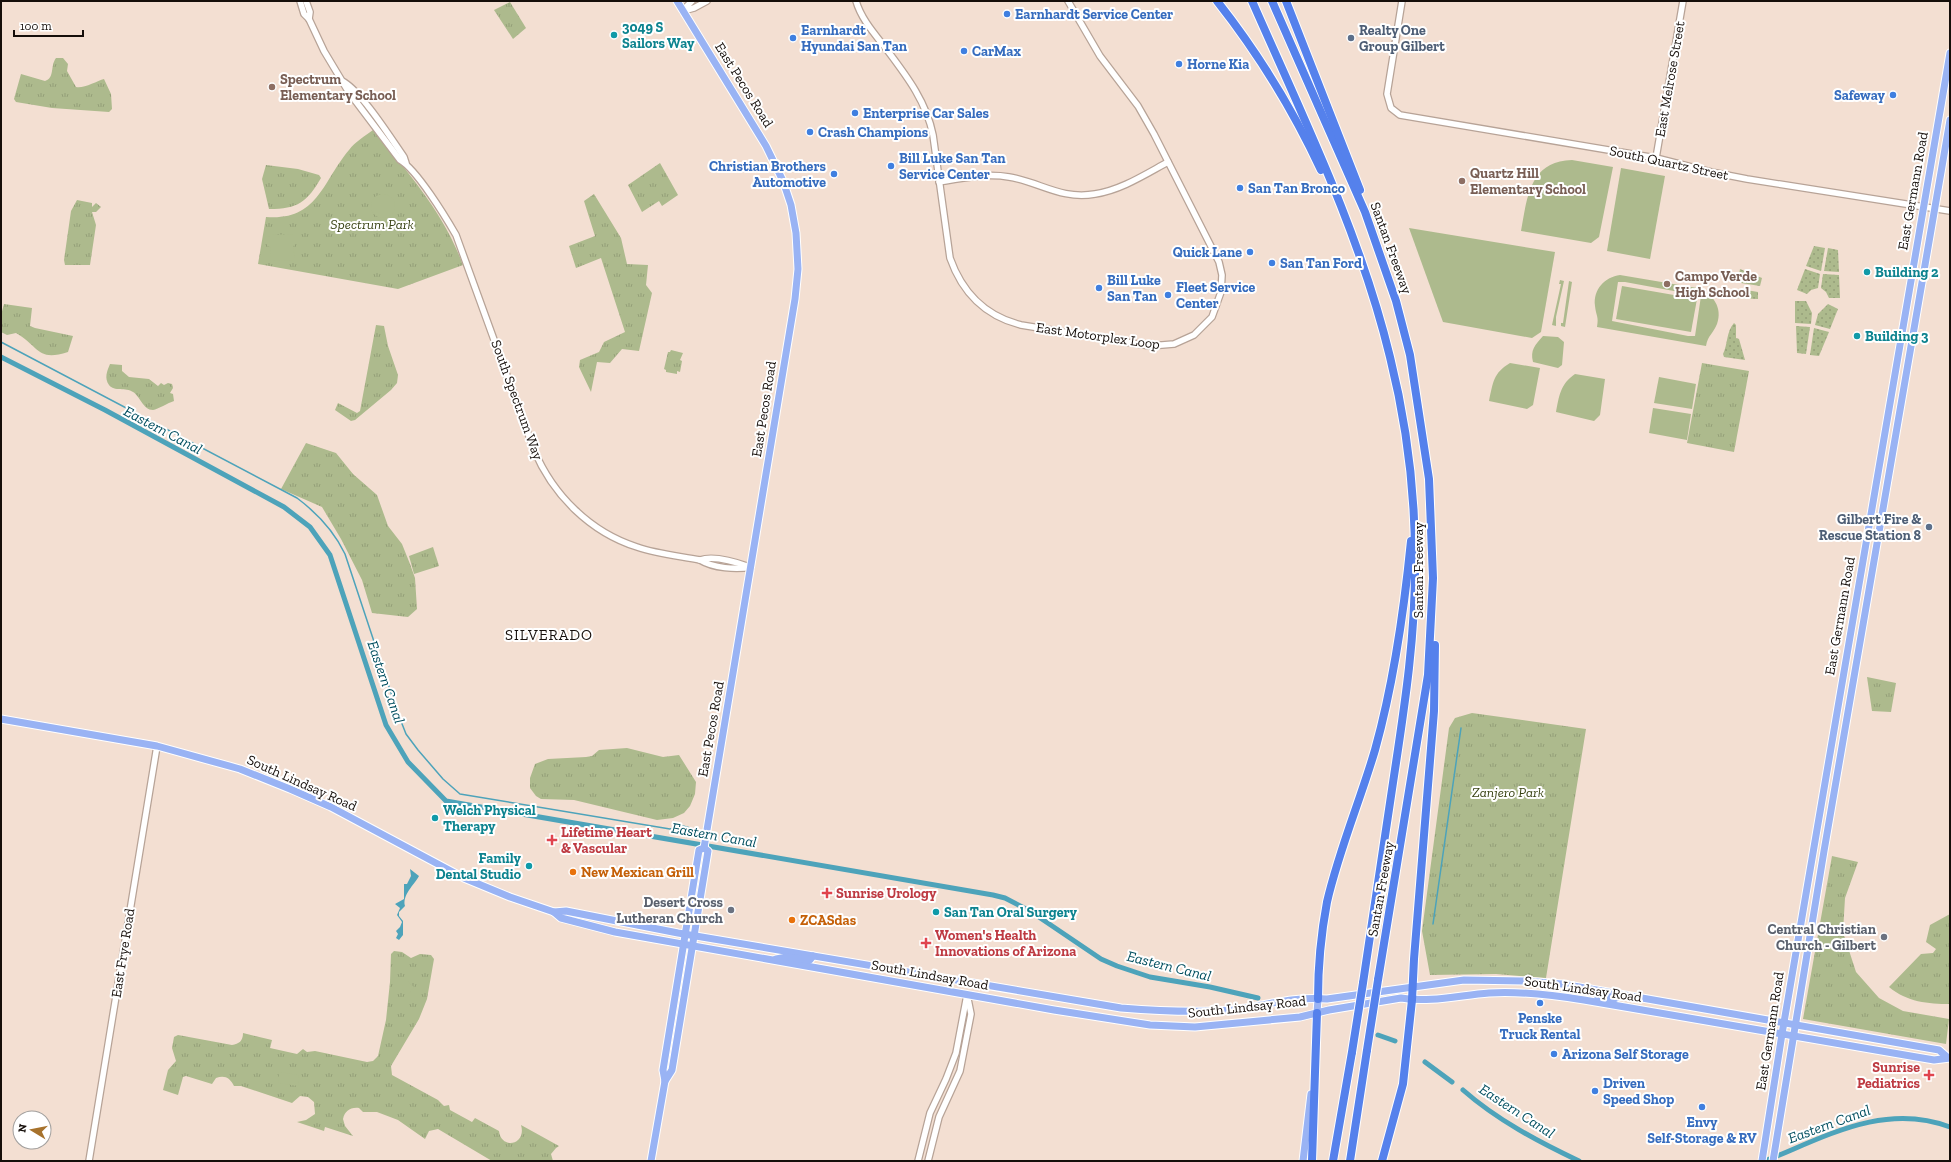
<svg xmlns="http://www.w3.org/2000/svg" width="1951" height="1162" font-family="'Zilla Slab',serif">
  <defs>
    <pattern id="grass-dots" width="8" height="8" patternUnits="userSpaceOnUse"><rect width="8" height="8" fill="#adba8d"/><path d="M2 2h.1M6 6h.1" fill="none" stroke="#949f78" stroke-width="1.8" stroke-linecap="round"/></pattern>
    <pattern id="park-tufts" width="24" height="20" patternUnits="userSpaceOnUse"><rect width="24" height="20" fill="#adba8d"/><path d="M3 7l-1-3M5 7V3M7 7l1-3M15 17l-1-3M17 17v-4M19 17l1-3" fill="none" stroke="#949f78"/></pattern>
  </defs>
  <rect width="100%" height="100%" fill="#f3dfd2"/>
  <g fill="url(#grass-dots)">
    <polygon points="1814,246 1825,248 1821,271 1806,266"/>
    <polygon points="1828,248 1838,250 1839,272 1824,271"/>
    <polygon points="1740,269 1762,278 1760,286 1741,283 1738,280"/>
    <polygon points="1805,269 1820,274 1818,288 1811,290 1807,294 1797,290"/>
    <polygon points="1823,274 1839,275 1840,298 1829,298 1826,292 1821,288"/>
    <polygon points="1740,289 1758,292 1758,299 1735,298 1736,290"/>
    <polygon points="1795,301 1806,301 1812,313 1811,324 1795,323"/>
    <polygon points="1828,304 1838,309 1830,329 1815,325 1818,314"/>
    <path d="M1734,323L1736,325V338L1739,339L1745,360L1724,357L1723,354C1728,344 1726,332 1734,323Z"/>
    <polygon points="1796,326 1810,327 1806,354 1797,353"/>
    <polygon points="1814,328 1829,332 1819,356 1810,355"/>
  </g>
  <g fill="url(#park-tufts)">
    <polygon points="510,2 526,28 513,39 494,10"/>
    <path d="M56,58H63L68,64L67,71L76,87C83,89 97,81 104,79L111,94L112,109L109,112L52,108L16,102L14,99L21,74L45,81C55,78 50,66 56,58Z"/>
    <path d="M373,130C408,172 444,213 463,265L398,289L258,264L266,217C318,221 322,182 349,150C355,142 365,136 373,130Z"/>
    <polygon points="660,163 678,195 662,206 659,201 642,212 628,185"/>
    <path d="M266,165L298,169L319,175L321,178C307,202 298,209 269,209L262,179Z"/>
    <polygon points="594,194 621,238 627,264 648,265 646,285 652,293 639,351 622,349 610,363 597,362 591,392 579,367 580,360 599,352 604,342 625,332 601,258 576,268 569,246 595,236 584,201"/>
    <polygon points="77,200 92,203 92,207 96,203 101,207 96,212 92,212 96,225 90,265 65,265 64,260 71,211"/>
    <path d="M4,304L32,308L30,326L35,328L73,336L68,352C37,362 40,347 16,333L7,335L1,332V315Z"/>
    <polygon points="376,325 384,326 388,346 398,375 397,383 391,390 355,420 351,421 335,410 338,403 357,413 360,411"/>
    <polygon points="671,350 683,353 680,360 682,361 680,372 677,371 677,374 666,372 666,370 664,369 668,352 670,352"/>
    <polygon points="1702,363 1749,371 1734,452 1687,443"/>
    <path d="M110,364L122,365V371L129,377L149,379L158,386L161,383L164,385L168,383L172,384L173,388L170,393L173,394L174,401C168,403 158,409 153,410C143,410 140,396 133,392C126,387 114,392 109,385C104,378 107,371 110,364Z"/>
    <polygon points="306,443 336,453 353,474 377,495 388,526 402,544 410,564 415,578 417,609 408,617 372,613 362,580 341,539 322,507 281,489"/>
    <polygon points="433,547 439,566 414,574 409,556"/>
    <polygon points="1867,677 1896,683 1891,712 1872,711"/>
    <polygon points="1472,713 1586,729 1546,978 1496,974 1430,975 1422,931 1449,728 1455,718"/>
    <polygon points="627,748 663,757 679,755 696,782 695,794 690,806 684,813 673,818 657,820 574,800 541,799 536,796 530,788 530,778 535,764 548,759 586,757 592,756 599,750"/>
    <polygon points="1832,856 1858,862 1845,898 1843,932 1856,972 1879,998 1903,1011 1949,1019 1946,1044 1803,1019"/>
    <path d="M1950,914V1004C1928,1004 1907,1002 1889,987L1921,954L1933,953L1936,949L1926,942L1930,925Z"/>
    <path d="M394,951L402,952L411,958L420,954L431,955L434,959L427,999L419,1019L391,1066L392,1075L438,1100L444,1106L449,1105L450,1110L472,1122L475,1118L499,1131C501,1150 527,1145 521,1125L559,1146L556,1148L551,1154L553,1161H492L438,1129L429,1131L425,1139L398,1120L377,1112H363L359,1108C350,1107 345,1111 343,1119L345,1126L353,1136L325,1127L324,1131L297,1122L306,1120L315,1114L314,1102L308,1097L300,1096L292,1103L241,1086H234C230,1078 225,1075 216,1078L212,1084L186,1076L183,1077L178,1095L163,1090L168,1070L176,1061L172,1048L174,1037L178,1035L232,1045C239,1044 243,1041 243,1033L272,1040L270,1048L297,1054L303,1049L307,1052L315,1051L367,1062L373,1061L378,1056L386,1020L390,982L391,954Z"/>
  </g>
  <g fill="#adba8d" fill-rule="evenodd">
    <path d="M1572,160L1613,167L1599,237L1591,243L1521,231C1527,199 1529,161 1572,160Z"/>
    <polygon points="1621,168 1665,176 1650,259 1607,251"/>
    <circle cx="383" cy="206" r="12"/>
    <polygon points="1409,228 1555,252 1541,332 1532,338 1443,322"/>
    <polygon points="294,234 294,245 293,247 295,258 293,260 271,261 270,259 271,248 268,246 268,238 270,235"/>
    <path d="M1620,275L1697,288C1713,293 1723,308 1717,324C1713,334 1708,335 1706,346L1597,327C1599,316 1596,316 1595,306C1593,289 1605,277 1620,275ZM1618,282H1625L1701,296L1695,336H1688L1612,321Z"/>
    <polygon points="1560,280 1564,281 1556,317 1556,326 1552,325 1561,284 1559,284"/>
    <polygon points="1569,281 1572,282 1565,327 1561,326 1561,323 1563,323"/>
    <polygon points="1622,286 1697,299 1691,332 1616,319"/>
    <path d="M1543,336L1558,337L1564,342L1562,365L1558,368L1533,362C1530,350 1535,345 1543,336Z"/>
    <path d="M1510,363L1540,368L1533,405L1527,409L1489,401C1493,383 1493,373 1510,363Z"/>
    <path d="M1575,374L1605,379L1600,415L1594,421L1556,412C1559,397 1560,384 1575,374Z"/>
    <polygon points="1659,377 1696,384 1692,409 1654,403"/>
    <polygon points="1653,408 1691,414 1687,440 1649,433"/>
    <polygon points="407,981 414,987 408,995 400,988"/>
    <polygon points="279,1072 299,1075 298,1086 278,1083"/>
  </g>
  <path fill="#4da3ba" d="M410,869L419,876C414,885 402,895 405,906L399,912V916L403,921V935L399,940L396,938L398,934L396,931L400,927L402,922L397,915L400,908L395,904L404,899V884H407L411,876Z"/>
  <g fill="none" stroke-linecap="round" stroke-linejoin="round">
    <g stroke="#4da3ba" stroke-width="1.5">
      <path d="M1,342L297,498C317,513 334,531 345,554L397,711L406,734L418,750L443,779L460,794L670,829L683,826L690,828"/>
      <polyline points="1433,924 1461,728"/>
    </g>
    <g stroke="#4da3ba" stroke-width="5">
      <polyline points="1,357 105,410 284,507 310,527 330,555 386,725 408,762 446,801 993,895 1005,898 1030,911 1101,959 1117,966 1150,977 1210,987 1258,998"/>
      <polyline points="1378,1035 1395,1041"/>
      <polyline points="1425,1062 1452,1082"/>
      <path d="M1463,1090C1497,1120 1539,1142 1579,1161"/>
      <path d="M1765,1161C1825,1137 1884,1102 1950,1127"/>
    </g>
    <g stroke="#b7a397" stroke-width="8">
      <g id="minor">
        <path d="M300,1L304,14L309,19L324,51L348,91L400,160C417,170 445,216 456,235L534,450C553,495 590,532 637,547C657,554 679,556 700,560C713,568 736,570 751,567"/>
        <polyline points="306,1 310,12 309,19"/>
        <path d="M856,1C861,18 873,32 884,46C905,74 926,100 933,135L950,258C962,292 985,316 1021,325L1150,346L1174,344L1194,335L1212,317L1221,292L1222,275L1219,262L1154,134L1138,106L1100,56L1068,1"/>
        <polyline points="1402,1 1387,94 1391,108 1400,115 1656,158 1711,172 1747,179 1950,211"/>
        <polyline points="683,10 692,1"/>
        <polyline points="683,11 694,8 707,1"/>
        <path d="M344,82C363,94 390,137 404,157L406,163"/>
        <polyline points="1656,158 1683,1"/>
        <path d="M939,182C962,178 986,173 1009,177C1040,182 1061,200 1095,194C1121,190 1144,175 1168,162"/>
        <path d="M700,560C714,555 736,562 750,567"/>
        <polyline points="89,1161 157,746"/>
        <polyline points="918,1161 930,1113 946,1079 956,1053 967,995"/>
        <polyline points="928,1161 939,1117 960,1071 971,1014 968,999"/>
      </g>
    </g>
    <g stroke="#fff" stroke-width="9">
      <g id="major">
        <polyline points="677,1 766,146 783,181 791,205 796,233 798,269 795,299 704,848"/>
        <path d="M1,719L157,746L240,769L290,789L331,807L464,878L510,897L554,912L561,918L615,932L1054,1010L1150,1025L1195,1027L1300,1017L1329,1010L1401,998C1429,1003 1461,995 1489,993C1521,991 1553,995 1584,1000L1934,1060L1950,1058"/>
        <path d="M554,912L566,911L678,933L1121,1008C1158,1011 1194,1013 1231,1010C1264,1006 1293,996 1327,999L1464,980L1524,981L1562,984L1939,1050L1947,1057"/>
        <polyline points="776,959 787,957 810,960 813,956"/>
        <polyline points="1598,998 1614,999 1622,995"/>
        <polyline points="1317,1013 1318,999"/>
        <polyline points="665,1081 672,1070 708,851 704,848"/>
        <polyline points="651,1161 665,1081 663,1070 699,850 704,848"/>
        <polyline points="1303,1161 1311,1094"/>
        <polyline points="1762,1161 1782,1034 1950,53"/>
        <polyline points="1773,1161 1824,851 1950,120"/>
      </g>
    </g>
    <g stroke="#fff" stroke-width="10">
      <g id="highway">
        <path d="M1217,1C1258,53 1293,110 1321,170"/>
        <path d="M1252,1C1303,117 1360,233 1390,357C1406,421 1415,492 1415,558C1416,632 1405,704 1394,776C1384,845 1373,914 1363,983"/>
        <polyline points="1272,1 1365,212 1396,301 1410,355 1429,479 1433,578 1428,675 1378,980"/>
        <polyline points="1286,1 1360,190"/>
        <path d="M1318,999C1318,966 1321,934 1327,902C1339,850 1360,801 1375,750C1394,682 1404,611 1411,541"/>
        <polyline points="1312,1161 1317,1013"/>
        <polyline points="1333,1161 1352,1052"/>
        <polyline points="1350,1161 1367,1050"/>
        <polyline points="1382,1161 1403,1084 1412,1000 1414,959 1434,711 1435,645"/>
      </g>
    </g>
    <use href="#minor" stroke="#fff" stroke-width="5.5"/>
    <use href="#major" stroke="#99b3f4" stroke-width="7"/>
    <use href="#highway" stroke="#5581ec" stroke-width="8"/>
    <g stroke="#fff" stroke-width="10" stroke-linecap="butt">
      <g id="highway-bridge">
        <polyline points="1367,1050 1378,980"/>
        <polyline points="1352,1052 1363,983"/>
      </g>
    </g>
    <use href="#highway-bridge" stroke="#5581ec" stroke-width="8"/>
  </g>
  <g fill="#3f7fe0" stroke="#fff" stroke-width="1.5">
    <circle cx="1007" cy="14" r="4"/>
    <circle cx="793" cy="38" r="4"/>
    <circle cx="964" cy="51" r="4"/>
    <circle cx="1179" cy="64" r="4"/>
    <circle cx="1893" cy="95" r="4"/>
    <circle cx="855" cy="113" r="4"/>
    <circle cx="810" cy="132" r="4"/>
    <circle cx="891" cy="166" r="4"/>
    <circle cx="834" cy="174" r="4"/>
    <circle cx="1240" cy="188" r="4"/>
    <circle cx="1250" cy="252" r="4"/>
    <circle cx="1272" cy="263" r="4"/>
    <circle cx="1099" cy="288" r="4"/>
    <circle cx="1168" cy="295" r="4"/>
    <circle cx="1540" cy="1003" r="4"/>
    <circle cx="1554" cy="1054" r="4"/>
    <circle cx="1595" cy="1091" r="4"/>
    <circle cx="1702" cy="1107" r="4"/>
  </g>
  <g fill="#0f9aa8" stroke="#fff" stroke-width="1.5">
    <circle cx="614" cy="35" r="4"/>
    <circle cx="1867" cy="272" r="4"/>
    <circle cx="1857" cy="336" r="4"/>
    <circle cx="435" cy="818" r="4"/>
    <circle cx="529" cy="866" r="4"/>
    <circle cx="936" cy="912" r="4"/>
  </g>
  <g fill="#5c6f8a" stroke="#fff" stroke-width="1.5">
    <circle cx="1351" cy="38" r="4"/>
    <circle cx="1929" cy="527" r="4"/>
  </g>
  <g fill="#8d6e63" stroke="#fff" stroke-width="1.5">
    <circle cx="272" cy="87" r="4"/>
    <circle cx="1462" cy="181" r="4"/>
    <circle cx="1667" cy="284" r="4"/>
  </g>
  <g fill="#e0444e" stroke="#fff" stroke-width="1.5">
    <path d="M550 834h4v4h4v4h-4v4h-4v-4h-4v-4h4z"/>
    <path d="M825 887h4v4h4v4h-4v4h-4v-4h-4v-4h4z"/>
    <path d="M924 937h4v4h4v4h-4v4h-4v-4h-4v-4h4z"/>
    <path d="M1927 1069h4v4h4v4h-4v4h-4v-4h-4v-4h4z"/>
  </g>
  <g fill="#e8710a" stroke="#fff" stroke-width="1.5">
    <circle cx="573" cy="872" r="4"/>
    <circle cx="792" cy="920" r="4"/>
  </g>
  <g fill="#6b7280" stroke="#fff" stroke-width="1.5">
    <circle cx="731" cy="910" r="4"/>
    <circle cx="1884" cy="937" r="4"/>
  </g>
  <g text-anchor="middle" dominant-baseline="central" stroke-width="4" stroke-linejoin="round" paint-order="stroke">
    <g font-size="14" font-weight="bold" fill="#366cbe" stroke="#fff" text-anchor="start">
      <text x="1015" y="14">Earnhardt Service Center</text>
      <text x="801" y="30">Earnhardt<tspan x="801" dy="16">Hyundai San Tan</tspan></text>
      <text x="972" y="51">CarMax</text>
      <text x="1187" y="64">Horne Kia</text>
      <text x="1885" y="95" text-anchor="end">Safeway</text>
      <text x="863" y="113">Enterprise Car Sales</text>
      <text x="818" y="132">Crash Champions</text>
      <text x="899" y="158">Bill Luke San Tan<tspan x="899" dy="16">Service Center</tspan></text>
      <text x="826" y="166" text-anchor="end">Christian Brothers<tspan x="826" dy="16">Automotive</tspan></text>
      <text x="1248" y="188">San Tan Bronco</text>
      <text x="1242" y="252" text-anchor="end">Quick Lane</text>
      <text x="1280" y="263">San Tan Ford</text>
      <text x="1107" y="280">Bill Luke<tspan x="1107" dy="16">San Tan</tspan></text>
      <text x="1176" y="287">Fleet Service<tspan x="1176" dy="16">Center</tspan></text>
      <text x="1540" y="1018" text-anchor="middle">Penske<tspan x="1540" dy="16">Truck Rental</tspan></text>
      <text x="1562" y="1054">Arizona Self Storage</text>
      <text x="1603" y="1083">Driven<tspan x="1603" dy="16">Speed Shop</tspan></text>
      <text x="1702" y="1122" text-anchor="middle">Envy<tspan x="1702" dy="16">Self-Storage &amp; RV</tspan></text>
    </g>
    <g font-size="14" font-weight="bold" fill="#0d838f" stroke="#fff" text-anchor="start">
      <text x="622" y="27">3049 S<tspan x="622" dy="16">Sailors Way</tspan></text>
      <text x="1875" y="272">Building 2</text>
      <text x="1865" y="336">Building 3</text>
      <text x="443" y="810">Welch Physical<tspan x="443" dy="16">Therapy</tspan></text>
      <text x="521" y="858" text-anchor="end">Family<tspan x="521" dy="16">Dental Studio</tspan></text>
      <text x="944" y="912">San Tan Oral Surgery</text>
    </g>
    <g font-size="14" font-weight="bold" fill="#4e5e75" stroke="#fff" text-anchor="start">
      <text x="1359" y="30">Realty One<tspan x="1359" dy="16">Group Gilbert</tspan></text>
      <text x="1921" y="519" text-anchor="end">Gilbert Fire &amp;<tspan x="1921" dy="16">Rescue Station 8</tspan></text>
    </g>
    <g font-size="14" font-weight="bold" fill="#785e54" stroke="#fff" text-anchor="start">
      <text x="280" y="79">Spectrum<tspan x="280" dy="16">Elementary School</tspan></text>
      <text x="1470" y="173">Quartz Hill<tspan x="1470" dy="16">Elementary School</tspan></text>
      <text x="1675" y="276">Campo Verde<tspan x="1675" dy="16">High School</tspan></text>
    </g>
    <g font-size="14" fill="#150e0a" stroke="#fff">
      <text transform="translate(1670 79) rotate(-80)">East Melrose Street</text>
      <text transform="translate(744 85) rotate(58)">East Pecos Road</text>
      <text transform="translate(1669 163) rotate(12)">South Quartz Street</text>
      <text transform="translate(1913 191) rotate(-80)">East Germann Road</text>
      <text transform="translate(1391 248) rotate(70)">Santan Freeway</text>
      <text transform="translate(1098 336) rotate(8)">East Motorplex Loop</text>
      <text transform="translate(517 400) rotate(70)">South Spectrum Way</text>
      <text transform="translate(764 409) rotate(-81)">East Pecos Road</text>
      <text transform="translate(1418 570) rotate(-90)">Santan Freeway</text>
      <text transform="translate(1840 616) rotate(-80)">East Germann Road</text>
      <text transform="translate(711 729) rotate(-80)">East Pecos Road</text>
      <text transform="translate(302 783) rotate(24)">South Lindsay Road</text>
      <text transform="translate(1381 889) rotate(-80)">Santan Freeway</text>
      <text transform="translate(123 953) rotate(-81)">East Frye Road</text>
      <text transform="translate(930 975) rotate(10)">South Lindsay Road</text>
      <text transform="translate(1583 989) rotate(8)">South Lindsay Road</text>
      <text transform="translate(1247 1007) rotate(-6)">South Lindsay Road</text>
      <text transform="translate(1770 1031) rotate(-81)">East Germann Road</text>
    </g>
    <g font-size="14" font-style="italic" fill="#394313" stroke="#fff">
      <text x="372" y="224">Spectrum Park</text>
      <text x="1508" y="792">Zanjero Park</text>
    </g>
    <g font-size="14" font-weight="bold" fill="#be3a42" stroke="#fff" text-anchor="start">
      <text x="561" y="832">Lifetime Heart<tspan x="561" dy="16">&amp; Vascular</tspan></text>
      <text x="836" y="893">Sunrise Urology</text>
      <text x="935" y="935">Women's Health<tspan x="935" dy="16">Innovations of Arizona</tspan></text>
      <text x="1920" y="1067" text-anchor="end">Sunrise<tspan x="1920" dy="16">Pediatrics</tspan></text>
    </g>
    <g font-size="14" font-weight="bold" fill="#c56008" stroke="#fff" text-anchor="start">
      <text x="581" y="872">New Mexican Grill</text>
      <text x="800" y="920">ZCASdas</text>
    </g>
    <g font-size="14" font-weight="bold" fill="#5b616d" stroke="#fff" text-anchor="end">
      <text x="723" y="902">Desert Cross<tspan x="723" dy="16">Lutheran Church</tspan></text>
      <text x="1876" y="929">Central Christian<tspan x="1876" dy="16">Church - Gilbert</tspan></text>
    </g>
    <g font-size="15" font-style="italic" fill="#004e5f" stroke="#fff">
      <text transform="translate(163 430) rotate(28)">Eastern Canal</text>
      <text transform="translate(386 682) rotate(71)">Eastern Canal</text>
      <text transform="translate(714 835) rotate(10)">Eastern Canal</text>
      <text transform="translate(1169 966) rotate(14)">Eastern Canal</text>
      <text transform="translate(1517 1111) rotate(33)">Eastern Canal</text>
      <text transform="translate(1829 1124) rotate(-20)">Eastern Canal</text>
    </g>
    <g font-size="15" letter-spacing="1" fill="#150e0a" stroke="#fff">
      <text x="549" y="635">SILVERADO</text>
    </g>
  </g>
  <rect width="1951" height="1162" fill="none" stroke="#150e0a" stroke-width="4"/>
  <g transform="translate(32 1130) rotate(280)"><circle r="19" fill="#ffffff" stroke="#a19f9d"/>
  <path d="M0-3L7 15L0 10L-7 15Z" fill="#a7722c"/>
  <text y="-6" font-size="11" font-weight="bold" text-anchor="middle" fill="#150e0a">N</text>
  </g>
  <path d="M14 30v6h69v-6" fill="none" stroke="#150e0a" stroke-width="2"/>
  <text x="20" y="30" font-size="12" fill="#150e0a" stroke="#ffffff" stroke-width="3" paint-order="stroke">100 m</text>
</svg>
